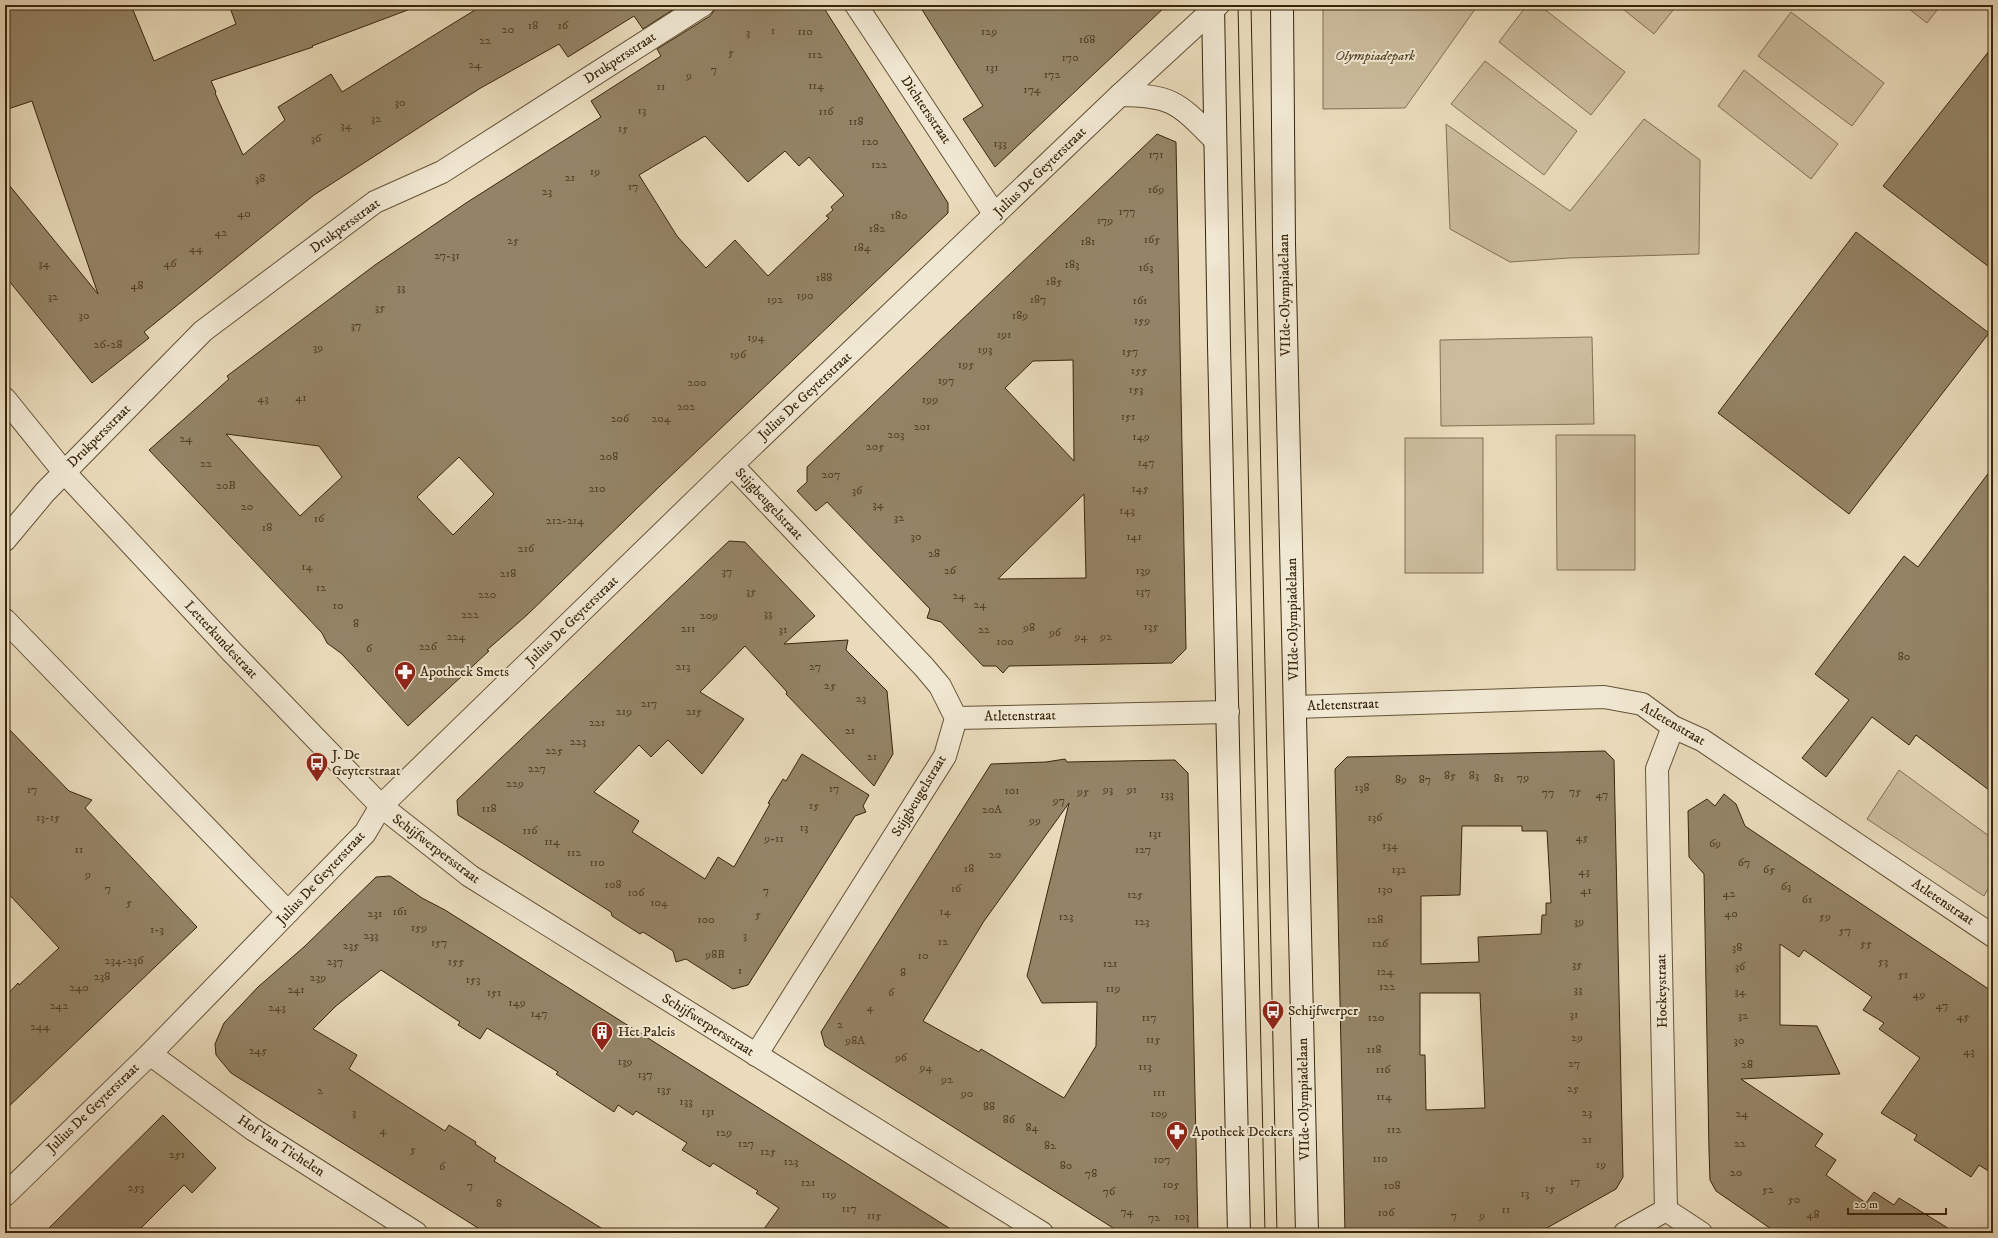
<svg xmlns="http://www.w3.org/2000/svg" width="1998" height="1238" font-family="'IM FELL DW Pica',serif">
  <rect width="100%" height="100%" fill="#e9dbbb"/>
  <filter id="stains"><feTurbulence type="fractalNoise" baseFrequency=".005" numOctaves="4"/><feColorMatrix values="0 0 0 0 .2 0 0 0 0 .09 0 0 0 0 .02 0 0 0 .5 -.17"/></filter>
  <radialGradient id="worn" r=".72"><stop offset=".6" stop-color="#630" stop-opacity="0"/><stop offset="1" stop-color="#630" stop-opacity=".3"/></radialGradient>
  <g fill="#cbbc9d" stroke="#827154">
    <polygon points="1323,5 1478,5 1405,108 1323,109"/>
    <polygon points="1527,5 1539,5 1625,72 1591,115 1499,42"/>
    <polygon points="1618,5 1677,5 1654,34"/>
    <polygon points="1904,5 1941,5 1927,23"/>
    <polygon points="1791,12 1884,83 1852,126 1758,56"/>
    <polygon points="1485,61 1577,131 1544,175 1451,104"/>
    <polygon points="1744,70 1838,144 1811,179 1718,106"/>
    <polygon points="1644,119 1700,160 1699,254 1569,258 1510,262 1450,229 1446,124 1570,211"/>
    <polygon points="1592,337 1594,424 1441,426 1440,340"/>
    <polygon points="1556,435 1635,435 1635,570 1557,570"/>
    <rect x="1405" y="438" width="78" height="135"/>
    <polygon points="1899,770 1993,839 1993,880 1984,896 1867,819"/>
  </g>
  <g fill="#948467" stroke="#38260b" fill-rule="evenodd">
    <polygon points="5,5 131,5 154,61 236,24 229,5 412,5 413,8 312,46 313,47 211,81 216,92 215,93 243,155 285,120 278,107 331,74 342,92 483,5 680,5 643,29 634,16 568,57 559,44 479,89 314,195 144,332 149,338 92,383 5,276 5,180 98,294 32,101 5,110"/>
    <path d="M715,5H822L948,203V213L660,486L527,615L487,650L489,651L408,726L342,654L327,643L322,633L307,617L149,450L229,379L227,376L375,265L466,203L601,117L591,101L661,56L657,49L710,16L714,11ZM705,136L748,182L785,151L799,166L809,157L844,195L831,207L833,210L826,216L829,218L768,276L735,240L706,268L677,236L639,175ZM226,434L319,446L342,477L300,516ZM459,457L494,494L453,535L417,497Z"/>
    <polygon points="919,5 1167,5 995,167 963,119 983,106"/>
    <polygon points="1993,46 1993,270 1883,186"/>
    <path d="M1157,134L1176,142L1186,649L1172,663L1009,666L1003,673L996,666H983L941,622L927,618L930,609L827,502L816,511L797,491L807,482V467ZM1073,360L1074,461L1005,388L1033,361ZM1084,494L1086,578L998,579Z"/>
    <polygon points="1856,232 1989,333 1849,514 1718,413"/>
    <polygon points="1993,467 1993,793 1916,735 1909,745 1872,717 1826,777 1802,758 1849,700 1815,674 1904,556 1918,567"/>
    <polygon points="729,541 745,542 815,616 784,644 848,640 846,650 887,691 893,754 874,786 786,694 787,692 779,683 745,646 700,692 744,719 702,774 668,740 651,757 639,745 594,792 639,821 632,832 705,879 718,857 734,867 770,804 768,803 783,779 786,781 802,754 869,795 863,806 866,812 855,816 748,985 733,989 686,959 676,962 673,951 643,932 640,934 612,916 611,912 458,815 457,800"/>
    <polygon points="5,725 69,791 92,800 85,808 197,927 5,1110 5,997 18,983 19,985 59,948 5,890"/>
    <path d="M1605,751L1614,760L1623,1177L1616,1189L1538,1233H1345L1335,769L1347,757ZM1462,826H1522V831H1547L1551,903H1546V915H1542L1541,934L1478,937L1479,962L1421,964V896L1460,895ZM1420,993H1480L1485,1108L1426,1110L1425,1055H1420Z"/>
    <path d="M1065,759L1067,762L1175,760L1188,773L1198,1233H1121L825,1046L821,1032L991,764L1046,762ZM1069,803L1027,976L1042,1003L1097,1002L1096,1046L1064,1098L981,1049L979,1052L923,1021L984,921Z"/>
    <polygon points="1724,794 1736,804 1745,826 1993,992 1993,1174 1979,1165 1971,1177 1914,1140 1917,1135 1881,1113 1920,1058 1879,1029 1884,1023 1863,1010 1872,997 1804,950 1799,957 1780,944 1780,1025 1817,1026 1840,1074 1741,1079 1823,1134 1815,1146 1836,1160 1826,1175 1866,1203 1874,1192 1894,1205 1899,1198 1956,1233 1777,1233 1716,1191 1710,1180 1709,1150 1704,874 1689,857 1688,811 1707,799 1715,806"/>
    <polygon points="390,876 422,898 445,910 957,1233 761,1233 779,1208 756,1193 758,1191 713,1163 710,1167 682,1150 687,1143 636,1111 633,1115 618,1105 614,1112 556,1074 558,1072 487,1028 480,1039 458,1025 460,1022 381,970 336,1006 313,1029 357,1055 349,1069 445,1131 449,1125 476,1142 475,1144 496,1158 494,1161 609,1233 486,1233 231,1073 216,1055 215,1044 224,1023 258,987 305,946 376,877"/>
    <polygon points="163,1115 216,1168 192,1193 184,1185 136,1233 44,1233"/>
  </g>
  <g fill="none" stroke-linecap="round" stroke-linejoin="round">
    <g stroke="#645337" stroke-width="24">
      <g id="street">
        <polyline points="856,5 995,215"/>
        <path d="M1120,95C1173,95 1179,104 1215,140"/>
        <polyline points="5,399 64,472 231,651 381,806 470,876 1042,1233"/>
        <polyline points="732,465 924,667 940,686 956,718 945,756 756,1055"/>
        <polyline points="5,540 45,492 203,331 375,202 442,172 703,5"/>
        <polyline points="5,620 288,912"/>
        <polyline points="1295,707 1604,697 1642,704 1673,727 1702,740 1993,936"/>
        <polyline points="956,718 1228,712"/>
        <polyline points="150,1054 254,1130 416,1233"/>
        <polyline points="5,1195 150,1054 288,912 365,833 381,806 732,465 1120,95 1218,5"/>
        <polyline points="1666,1210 1701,1233"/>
        <polyline points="1625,1233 1666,1210 1657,769 1673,727"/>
      </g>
    </g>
    <g stroke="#38260b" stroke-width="24">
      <g id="secondary">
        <polyline points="1213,5 1219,345 1239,1233"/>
        <polyline points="1282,5 1284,244 1307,1233"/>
      </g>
    </g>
    <use href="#street" stroke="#f1e8d3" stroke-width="22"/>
    <use href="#secondary" stroke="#f1e8d3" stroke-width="22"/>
    <g stroke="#38260b" stroke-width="1">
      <polyline points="1238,5 1265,1233"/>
      <polyline points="1251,5 1277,1233"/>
    </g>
  </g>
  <defs>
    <g id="pharmacy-pin" transform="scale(1.15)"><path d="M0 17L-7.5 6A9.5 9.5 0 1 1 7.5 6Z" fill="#8f2418" stroke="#f1e8d3"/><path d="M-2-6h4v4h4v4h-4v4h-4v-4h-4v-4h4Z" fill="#fff"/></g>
    <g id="bus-pin" transform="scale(1.15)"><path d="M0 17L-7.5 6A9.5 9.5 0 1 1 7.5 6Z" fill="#8f2418" stroke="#f1e8d3"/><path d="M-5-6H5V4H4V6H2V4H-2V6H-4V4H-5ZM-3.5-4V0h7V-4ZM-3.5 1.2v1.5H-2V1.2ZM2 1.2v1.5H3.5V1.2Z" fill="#fff"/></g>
    <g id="building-pin" transform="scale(1.15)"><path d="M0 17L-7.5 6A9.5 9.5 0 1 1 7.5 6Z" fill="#8f2418" stroke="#f1e8d3"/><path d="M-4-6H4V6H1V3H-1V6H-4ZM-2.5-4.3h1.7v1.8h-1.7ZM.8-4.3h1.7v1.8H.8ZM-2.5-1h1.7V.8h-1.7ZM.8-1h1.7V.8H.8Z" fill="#fff"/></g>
  </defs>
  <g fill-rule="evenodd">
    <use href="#pharmacy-pin" x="405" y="672"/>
    <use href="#bus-pin" x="317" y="763"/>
    <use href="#bus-pin" x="1273" y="1011"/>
    <use href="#building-pin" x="602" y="1032"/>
    <use href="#pharmacy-pin" x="1177" y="1132"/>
  </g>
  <g text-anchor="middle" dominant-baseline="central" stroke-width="4" stroke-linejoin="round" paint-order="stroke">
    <g font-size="12" fill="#4f3e22">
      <text x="533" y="25">18</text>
      <text x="563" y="25">16</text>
      <text x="508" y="29">20</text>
      <text x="773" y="30">1</text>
      <text x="805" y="31">110</text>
      <text x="989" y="31">129</text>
      <text x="748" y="32">3</text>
      <text x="1087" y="39">168</text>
      <text x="485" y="40">22</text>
      <text x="731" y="52">5</text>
      <text x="815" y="54">112</text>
      <text x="1070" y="57">170</text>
      <text x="475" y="64">24</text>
      <text x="992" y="67">131</text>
      <text x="714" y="69">7</text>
      <text x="1052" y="74">172</text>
      <text x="689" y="75">9</text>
      <text x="816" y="85">114</text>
      <text x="661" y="86">11</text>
      <text x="1032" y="89">174</text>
      <text x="400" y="102">30</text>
      <text x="642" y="110">13</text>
      <text x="826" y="111">116</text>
      <text x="376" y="118">32</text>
      <text x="856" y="121">118</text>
      <text x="346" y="125">34</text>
      <text x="623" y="128">15</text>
      <text x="316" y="138">36</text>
      <text x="870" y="141">120</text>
      <text x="1000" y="143">133</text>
      <text x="1156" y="154">171</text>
      <text x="879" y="164">122</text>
      <text x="595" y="171">19</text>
      <text x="570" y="177">21</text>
      <text x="260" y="178">38</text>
      <text x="633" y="186">17</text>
      <text x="1156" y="189">169</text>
      <text x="547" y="191">23</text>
      <text x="1127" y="211">177</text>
      <text x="244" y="213">40</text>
      <text x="899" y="215">180</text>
      <text x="1105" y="220">179</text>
      <text x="877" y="228">182</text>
      <text x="221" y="232">42</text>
      <text x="1152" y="239">165</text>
      <text x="513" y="240">25</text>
      <text x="1088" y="241">181</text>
      <text x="862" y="247">184</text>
      <text x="196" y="248">44</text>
      <text x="447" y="255">27-31</text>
      <text x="44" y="263">34</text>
      <text x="170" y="263">46</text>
      <text x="1072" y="264">183</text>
      <text x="1146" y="267">163</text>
      <text x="824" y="277">188</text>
      <text x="1054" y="281">185</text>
      <text x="137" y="285">48</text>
      <text x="401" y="287">33</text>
      <text x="805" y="295">190</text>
      <text x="53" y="296">32</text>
      <text x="775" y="299">192</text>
      <text x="1038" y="299">187</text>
      <text x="1140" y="300">161</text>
      <text x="380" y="307">35</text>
      <text x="84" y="315">30</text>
      <text x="1020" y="315">189</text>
      <text x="1142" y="320">159</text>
      <text x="356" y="325">37</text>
      <text x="1004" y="334">191</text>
      <text x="756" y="337">194</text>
      <text x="108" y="344">26-28</text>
      <text x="318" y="347">39</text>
      <text x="985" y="349">193</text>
      <text x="1130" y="351">157</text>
      <text x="738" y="354">196</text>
      <text x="966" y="364">195</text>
      <text x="1139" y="370">155</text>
      <text x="946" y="380">197</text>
      <text x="697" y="382">200</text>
      <text x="1136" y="389">153</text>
      <text x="301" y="397">41</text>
      <text x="263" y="398">43</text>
      <text x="930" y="399">199</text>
      <text x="686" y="406">202</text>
      <text x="1128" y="416">151</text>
      <text x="620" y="418">206</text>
      <text x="661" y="418">204</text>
      <text x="922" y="426">201</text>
      <text x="896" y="434">203</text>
      <text x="1141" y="436">149</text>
      <text x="186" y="438">24</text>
      <text x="875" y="446">205</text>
      <text x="609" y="456">208</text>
      <text x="1146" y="462">147</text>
      <text x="206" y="463">22</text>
      <text x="831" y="474">207</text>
      <text x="226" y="485">20B</text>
      <text x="597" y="488">210</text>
      <text x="1140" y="488">145</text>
      <text x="857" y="490">36</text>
      <text x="878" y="504">34</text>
      <text x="247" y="506">20</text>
      <text x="1127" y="510">143</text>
      <text x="899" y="517">32</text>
      <text x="319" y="518">16</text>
      <text x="565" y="520">212-214</text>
      <text x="267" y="527">18</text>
      <text x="916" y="536">30</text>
      <text x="1134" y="536">141</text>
      <text x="526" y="548">216</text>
      <text x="934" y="553">28</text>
      <text x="307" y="566">14</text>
      <text x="950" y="570">26</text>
      <text x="1143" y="570">139</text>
      <text x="727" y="571">37</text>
      <text x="508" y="573">218</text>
      <text x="321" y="587">12</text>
      <text x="751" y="591">35</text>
      <text x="1143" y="591">137</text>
      <text x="487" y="594">220</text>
      <text x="959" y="595">24</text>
      <text x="980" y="604">24</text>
      <text x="338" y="605">10</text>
      <text x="768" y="613">33</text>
      <text x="470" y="614">222</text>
      <text x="709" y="615">209</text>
      <text x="356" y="623">8</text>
      <text x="1151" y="626">135</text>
      <text x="1029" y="627">98</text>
      <text x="688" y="628">211</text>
      <text x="783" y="629">31</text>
      <text x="984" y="629">22</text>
      <text x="1055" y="632">96</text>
      <text x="456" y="636">224</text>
      <text x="1081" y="636">94</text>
      <text x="1106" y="636">92</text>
      <text x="1005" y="641">100</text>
      <text x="428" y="646">226</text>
      <text x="369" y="648">6</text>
      <text x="1904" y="656">80</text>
      <text x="683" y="666">213</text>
      <text x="815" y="666">27</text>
      <text x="830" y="685">25</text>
      <text x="861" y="698">23</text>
      <text x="649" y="703">217</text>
      <text x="624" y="711">219</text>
      <text x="694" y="711">215</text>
      <text x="597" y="722">221</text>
      <text x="850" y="730">21</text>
      <text x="578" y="741">223</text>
      <text x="554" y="750">225</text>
      <text x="872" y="756">21</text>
      <text x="537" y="768">227</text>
      <text x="1450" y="775">85</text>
      <text x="1474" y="775">83</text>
      <text x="1523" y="777">79</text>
      <text x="1499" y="778">81</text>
      <text x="1401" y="779">89</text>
      <text x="1425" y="779">87</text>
      <text x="515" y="783">229</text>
      <text x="1362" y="787">138</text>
      <text x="834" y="788">17</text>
      <text x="32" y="789">17</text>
      <text x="1108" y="789">93</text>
      <text x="1132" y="789">91</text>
      <text x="1012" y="790">101</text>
      <text x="1083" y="791">95</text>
      <text x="1575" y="791">75</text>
      <text x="1548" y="792">77</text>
      <text x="1167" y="794">133</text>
      <text x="1602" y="794">47</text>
      <text x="1059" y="800">97</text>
      <text x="814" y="805">15</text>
      <text x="489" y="808">118</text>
      <text x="992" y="809">20A</text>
      <text x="48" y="817">13-15</text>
      <text x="1375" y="817">136</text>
      <text x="1035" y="820">99</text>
      <text x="804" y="827">13</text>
      <text x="530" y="830">116</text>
      <text x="1155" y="833">131</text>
      <text x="1582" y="837">45</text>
      <text x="774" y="838">9-11</text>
      <text x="552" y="841">114</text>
      <text x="1715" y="843">69</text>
      <text x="1390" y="845">134</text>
      <text x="79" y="849">11</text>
      <text x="1143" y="849">127</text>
      <text x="574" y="852">112</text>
      <text x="995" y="854">20</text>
      <text x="597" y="862">110</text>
      <text x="1744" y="862">67</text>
      <text x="969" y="868">18</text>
      <text x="1399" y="869">132</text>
      <text x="1769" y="869">65</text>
      <text x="1584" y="871">43</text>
      <text x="88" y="874">9</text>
      <text x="613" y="884">108</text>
      <text x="1786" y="886">63</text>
      <text x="108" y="888">7</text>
      <text x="956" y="888">16</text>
      <text x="1385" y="889">130</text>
      <text x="766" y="890">7</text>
      <text x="1586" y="890">41</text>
      <text x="636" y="892">106</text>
      <text x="1729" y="893">42</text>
      <text x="1135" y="894">125</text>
      <text x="1807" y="899">61</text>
      <text x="129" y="902">5</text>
      <text x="659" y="902">104</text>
      <text x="400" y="911">161</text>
      <text x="945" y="911">14</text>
      <text x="375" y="913">231</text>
      <text x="1731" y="913">40</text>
      <text x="758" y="914">5</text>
      <text x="1066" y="916">123</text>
      <text x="1825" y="916">59</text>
      <text x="706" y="919">100</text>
      <text x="1375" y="919">128</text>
      <text x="1142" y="921">123</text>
      <text x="1579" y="921">39</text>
      <text x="419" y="927">159</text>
      <text x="157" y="929">1-3</text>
      <text x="1845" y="930">57</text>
      <text x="371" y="935">233</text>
      <text x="745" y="935">3</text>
      <text x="943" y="941">12</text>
      <text x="439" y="942">157</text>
      <text x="1380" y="943">126</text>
      <text x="1866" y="943">55</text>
      <text x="351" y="945">235</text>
      <text x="1737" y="947">38</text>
      <text x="715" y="954">98B</text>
      <text x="923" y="955">10</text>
      <text x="124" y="960">234-236</text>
      <text x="335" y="961">237</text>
      <text x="456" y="961">155</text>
      <text x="1883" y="961">53</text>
      <text x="1110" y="963">121</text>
      <text x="1577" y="964">35</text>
      <text x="1740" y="966">36</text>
      <text x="740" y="970">1</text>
      <text x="1385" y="971">124</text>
      <text x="903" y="972">8</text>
      <text x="1903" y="974">51</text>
      <text x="102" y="976">238</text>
      <text x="318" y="977">239</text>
      <text x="473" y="979">153</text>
      <text x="1387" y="986">122</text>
      <text x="79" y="987">240</text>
      <text x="1113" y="988">119</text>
      <text x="296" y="989">241</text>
      <text x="1578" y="989">33</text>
      <text x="1740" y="991">34</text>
      <text x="494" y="992">151</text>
      <text x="891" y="992">6</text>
      <text x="1919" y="994">49</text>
      <text x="517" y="1002">149</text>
      <text x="59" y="1005">242</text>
      <text x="1942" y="1005">47</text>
      <text x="277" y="1007">243</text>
      <text x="870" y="1007">4</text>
      <text x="539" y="1013">147</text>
      <text x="1574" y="1014">31</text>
      <text x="1743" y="1015">32</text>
      <text x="1963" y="1016">45</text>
      <text x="1149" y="1017">117</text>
      <text x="1376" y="1017">120</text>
      <text x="840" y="1024">2</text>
      <text x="40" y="1026">244</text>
      <text x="1577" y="1037">29</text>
      <text x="1153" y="1039">115</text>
      <text x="855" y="1040">98A</text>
      <text x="1739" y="1040">30</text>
      <text x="1374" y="1049">118</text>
      <text x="258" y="1050">245</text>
      <text x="1969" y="1051">43</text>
      <text x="901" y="1057">96</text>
      <text x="625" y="1061">139</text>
      <text x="1574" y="1063">27</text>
      <text x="1747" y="1064">28</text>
      <text x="1145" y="1066">113</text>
      <text x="926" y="1067">94</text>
      <text x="1383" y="1069">116</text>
      <text x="645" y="1074">137</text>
      <text x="947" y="1079">92</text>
      <text x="1573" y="1088">25</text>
      <text x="664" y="1089">135</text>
      <text x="320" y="1090">2</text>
      <text x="1159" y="1092">111</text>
      <text x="967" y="1093">90</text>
      <text x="1384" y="1096">114</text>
      <text x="686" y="1101">133</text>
      <text x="989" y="1106">88</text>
      <text x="708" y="1111">131</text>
      <text x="354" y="1112">3</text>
      <text x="1587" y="1112">23</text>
      <text x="1159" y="1113">109</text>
      <text x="1742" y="1113">24</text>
      <text x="1009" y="1119">86</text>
      <text x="1032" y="1127">84</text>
      <text x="1394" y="1129">112</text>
      <text x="383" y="1130">4</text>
      <text x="724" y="1132">129</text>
      <text x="1587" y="1139">21</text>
      <text x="746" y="1143">127</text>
      <text x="1740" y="1143">22</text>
      <text x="1050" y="1145">82</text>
      <text x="413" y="1149">5</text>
      <text x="768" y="1151">125</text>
      <text x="177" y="1154">251</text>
      <text x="1380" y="1158">110</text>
      <text x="1162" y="1159">107</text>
      <text x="791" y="1161">123</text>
      <text x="1601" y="1164">19</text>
      <text x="1066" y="1165">80</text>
      <text x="442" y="1166">6</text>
      <text x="1736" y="1172">20</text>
      <text x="1091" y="1173">78</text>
      <text x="1575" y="1181">17</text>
      <text x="808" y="1182">121</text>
      <text x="1171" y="1184">105</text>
      <text x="470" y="1185">7</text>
      <text x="1392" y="1185">108</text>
      <text x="136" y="1187">253</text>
      <text x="1550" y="1188">15</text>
      <text x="1768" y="1189">52</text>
      <text x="1109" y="1191">76</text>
      <text x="1525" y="1193">13</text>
      <text x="829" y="1194">119</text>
      <text x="1794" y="1199">50</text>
      <text x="499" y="1203">8</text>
      <text x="849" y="1208">117</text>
      <text x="1506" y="1209">11</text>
      <text x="1127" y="1211">74</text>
      <text x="1386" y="1212">106</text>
      <text x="1813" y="1214">48</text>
      <text x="874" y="1215">115</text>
      <text x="1454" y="1215">7</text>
      <text x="1482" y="1215">9</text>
      <text x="1182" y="1216">103</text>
      <text x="1154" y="1217">72</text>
    </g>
    <g font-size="14" font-style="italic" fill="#5d4c30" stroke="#f1e8d3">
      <text x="1375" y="56">Olympiadepark</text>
    </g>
    <g font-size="14" fill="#38260b" stroke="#f1e8d3">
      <text transform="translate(620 58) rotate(-33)">Drukpersstraat</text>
      <text transform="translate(926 110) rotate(56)">Dichtersstraat</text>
      <text transform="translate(1040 172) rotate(-44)">Julius De Geyterstraat</text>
      <text transform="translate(345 226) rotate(-36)">Drukpersstraat</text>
      <text transform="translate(1285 295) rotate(-91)">VIIde-Olympiadelaan</text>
      <text transform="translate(805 396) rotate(-43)">Julius De Geyterstraat</text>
      <text transform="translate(99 436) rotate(-45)">Drukpersstraat</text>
      <text transform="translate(769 504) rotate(47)">Stijgbeugelstraat</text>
      <text transform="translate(1293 619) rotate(-91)">VIIde-Olympiadelaan</text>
      <text transform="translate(572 621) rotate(-44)">Julius De Geyterstraat</text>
      <text transform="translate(221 640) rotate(47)">Letterkundestraat</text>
      <text transform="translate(1343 705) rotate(-2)">Atletenstraat</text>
      <text transform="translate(1020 716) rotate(-1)">Atletenstraat</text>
      <text transform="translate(1673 724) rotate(30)">Atletenstraat</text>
      <text transform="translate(919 796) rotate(-59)">Stijgbeugelstraat</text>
      <text transform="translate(436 849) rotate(37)">Schijfwerpersstraat</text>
      <text transform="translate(321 878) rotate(-47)">Julius De Geyterstraat</text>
      <text transform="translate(1943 902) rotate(34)">Atletenstraat</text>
      <text transform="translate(1662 991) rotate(-91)">Hockeystraat</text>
      <text transform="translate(708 1025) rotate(32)">Schijfwerpersstraat</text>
      <text transform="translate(1304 1099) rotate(-91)">VIIde-Olympiadelaan</text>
      <text transform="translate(93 1108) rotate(-44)">Julius De Geyterstraat</text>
      <text transform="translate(281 1146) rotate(33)">Hof Van Tichelen</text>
    </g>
    <g font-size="14" fill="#38260b" stroke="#f1e8d3" text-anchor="start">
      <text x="420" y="672">Apotheek Smets</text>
      <text x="332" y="755">J. De<tspan x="332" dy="16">Geyterstraat</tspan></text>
      <text x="1288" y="1011">Schijfwerper</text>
      <text x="618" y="1032">Het Paleis</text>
      <text x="1192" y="1132">Apotheek Deckers</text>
    </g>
  </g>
  <rect width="1998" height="1238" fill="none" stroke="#e9dbbb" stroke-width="20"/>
  <rect x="6" y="6" width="1986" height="1226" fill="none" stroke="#38260b" stroke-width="2"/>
  <rect x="10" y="10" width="1978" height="1218" fill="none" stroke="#38260b"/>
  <path d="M1848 1208v6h98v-6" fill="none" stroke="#38260b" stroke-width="2"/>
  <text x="1854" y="1208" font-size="12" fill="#38260b" stroke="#f1e8d3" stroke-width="3" paint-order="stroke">20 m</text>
  <rect width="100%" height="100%" filter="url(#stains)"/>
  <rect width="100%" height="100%" fill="url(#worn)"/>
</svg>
